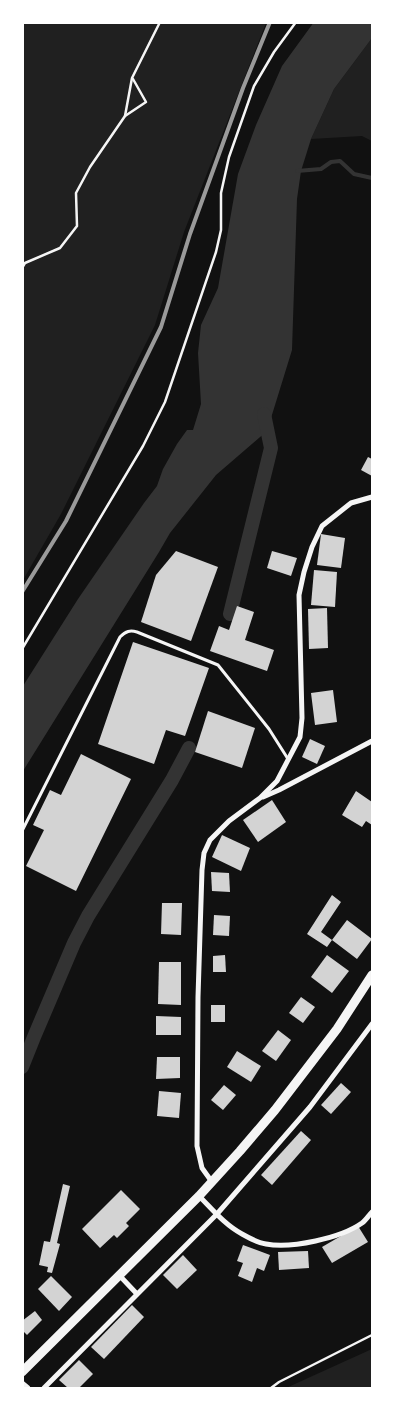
<svg xmlns="http://www.w3.org/2000/svg" width="395" height="1411" font-family="Roboto,sans-serif">
  <rect width="100%" height="100%" fill="#111"/>
  <g fill="#202020">
    <polygon points="23,23 266,23 184,232 155,325 61,514 23,580"/>
    <polygon points="372,38 372,141 362,136 311,139 334,89"/>
    <polygon points="372,1349 372,1388 284,1388 286,1388"/>
  </g>
  <polygon fill="#333" points="314,22 372,23 372,38 334,89 311,139 301,171 297,199 292,350 267,431 216,475 170,533 159,552 23,771 23,686 78,599 144,503 157,486 163,469 177,444 187,430 193,430 201,404 198,353 201,325 218,288 238,174 256,125 282,66"/>
  <g fill="none" stroke-linecap="round" stroke-linejoin="round">
    <polyline stroke="#333" stroke-width="4" points="297,171 321,169 331,162 340,161 354,174 372,178"/>
    <g stroke="#333" stroke-width="14">
      <polyline points="230,614 271,448 264,414"/>
      <polyline points="22,1067 34,1037 74,943 88,916 172,780 189,748"/>
    </g>
  </g>
  <g fill="#d3d3d3">
    <polygon points="368,457 372,459 372,476 361,470"/>
    <polygon points="321,534 345,538 341,568 317,565"/>
    <polygon points="176,551 218,567 191,641 141,622 156,575"/>
    <polygon points="272,551 297,558 291,576 267,568"/>
    <polygon points="314,570 337,572 335,607 311,605"/>
    <polygon points="237,606 254,612 245,640 274,650 267,671 210,651 219,626 229,630"/>
    <polygon points="327,608 328,648 309,649 308,609"/>
    <polygon points="133,642 209,668 185,736 166,730 154,764 98,744"/>
    <polygon points="333,690 337,722 315,725 311,693"/>
    <polygon points="208,711 255,728 242,768 195,752"/>
    <polygon points="310,739 325,746 317,764 302,757"/>
    <polygon points="81,754 131,779 76,891 26,866 44,830 33,825 50,790 61,795"/>
    <polygon points="356,791 372,802 372,825 366,821 362,827 342,815"/>
    <polygon points="272,800 286,822 258,842 243,820"/>
    <polygon points="222,835 250,848 241,871 212,857"/>
    <polygon points="211,872 229,873 230,892 212,891"/>
    <polygon points="332,895 341,902 321,932 332,940 347,920 372,939 357,959 332,940 327,947 307,934"/>
    <polygon points="162,903 182,903 181,935 161,934"/>
    <polygon points="214,915 230,916 229,936 213,935"/>
    <polygon points="225,955 226,972 213,972 213,956"/>
    <polygon points="327,955 349,971 332,993 311,977"/>
    <polygon points="159,962 181,962 181,1005 158,1004"/>
    <polygon points="301,997 315,1007 303,1023 289,1013"/>
    <rect x="211" y="1005" width="14" height="17"/>
    <polygon points="156,1016 181,1017 181,1035 156,1035"/>
    <polygon points="278,1030 291,1040 276,1061 262,1051"/>
    <polygon points="237,1051 261,1066 251,1082 227,1067"/>
    <polygon points="157,1057 180,1057 180,1078 156,1079"/>
    <polygon points="341,1083 351,1092 331,1114 321,1105"/>
    <polygon points="224,1085 236,1095 223,1110 211,1100"/>
    <polygon points="159,1091 181,1093 179,1118 157,1116"/>
    <polygon points="301,1131 311,1140 272,1185 261,1175"/>
    <polygon points="63,1184 70,1186 57,1243 60,1244 52,1273 47,1272 48,1267 39,1265 44,1241 50,1242"/>
    <polygon points="121,1190 140,1209 126,1223 129,1226 117,1238 114,1235 100,1248 82,1229"/>
    <polygon points="358,1226 368,1242 332,1263 322,1247"/>
    <polygon points="243,1245 270,1255 264,1271 257,1268 252,1282 238,1276 243,1263 237,1261"/>
    <polygon points="308,1251 309,1268 279,1270 278,1252"/>
    <polygon points="183,1255 197,1270 177,1289 163,1275"/>
    <polygon points="51,1276 72,1297 59,1311 38,1289"/>
    <polygon points="132,1305 144,1317 104,1359 91,1347"/>
    <polygon points="35,1311 42,1320 27,1335 22,1330 22,1321"/>
    <polygon points="79,1360 93,1374 79,1388 68,1388 59,1380"/>
  </g>
  <g fill="none" stroke-linecap="round" stroke-linejoin="round">
    <g stroke="#f5f5f5" stroke-width="2.5">
      <polyline points="125,116 146,102 133,79"/>
      <polyline points="22,268 25,263 60,248 77,226 76,193 90,167 125,116 132,78 160,22"/>
      <polyline points="22,649 143,446 165,402 216,252 221,230 221,193 229,157 254,86 274,52 296,22"/>
      <polyline points="271,1388 279,1382 372,1335"/>
    </g>
    <path stroke="#f5f5f5" stroke-width="3" d="M22,831L120,637C126,631 130,630 137,632L218,665L269,729L288,759"/>
    <g stroke="#f5f5f5" stroke-width="5">
      <polyline points="263,797 279,790 372,741"/>
      <polyline points="212,1182 202,1168 197,1146 198,997 202,870 204,853 210,840 229,821 260,798 277,781 300,737 302,718 299,595 304,572 312,547 322,526 351,503 372,497"/>
      <path d="M199,1196C212,1209 225,1225 242,1234C249,1238 259,1243 266,1244C291,1249 341,1238 362,1223C366,1220 369,1215 372,1212"/>
      <polyline points="119,1275 137,1294"/>
      <polyline points="22,1383 28,1388"/>
      <polyline points="44,1388 217,1214 310,1107 372,1024"/>
    </g>
    <polyline stroke="#f5f5f5" stroke-width="9" points="22,1372 199,1196 240,1151 275,1110 337,1029 372,975"/>
    <polyline stroke="#9a9a9a" stroke-width="4" points="22,592 66,521 161,327 190,234 243,88 270,22"/>
  </g>
  <rect width="395" height="1411" fill="none" stroke="#ffffff" stroke-width="48"/>
</svg>
